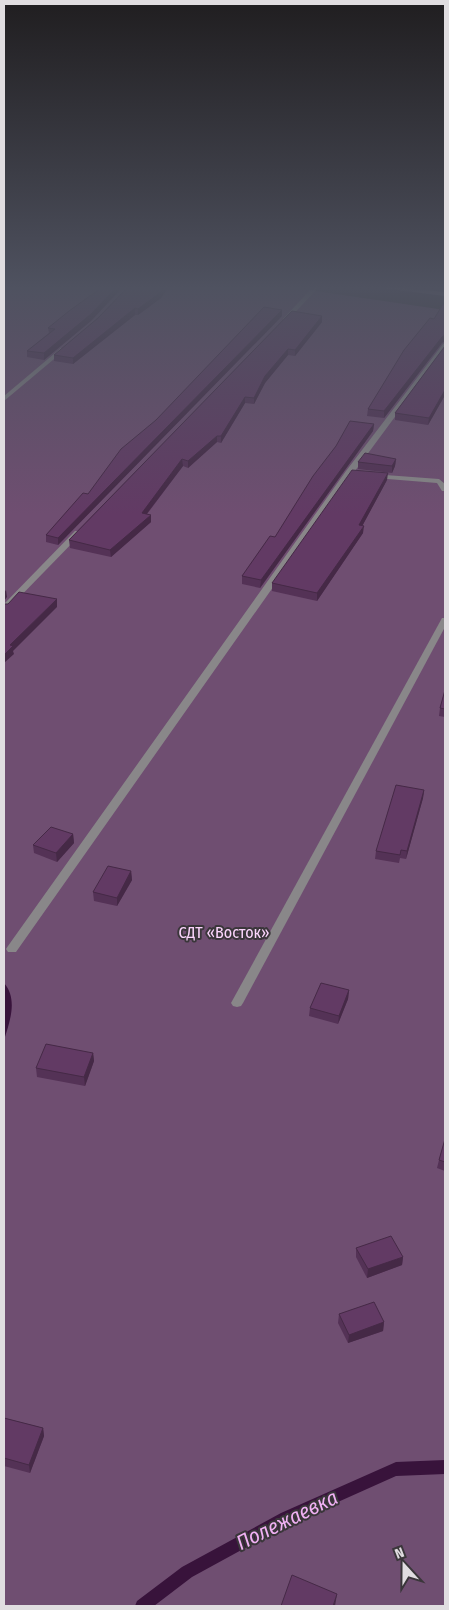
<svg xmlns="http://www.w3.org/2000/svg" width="449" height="1610" font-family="'Fira Sans Condensed',sans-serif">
  <rect width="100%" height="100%" fill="#3a363a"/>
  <polygon fill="#6f4e71" points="4,288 295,288 445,310 445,1606 4,1606"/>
  <path fill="#38133b" d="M4,983C18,999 10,1021 4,1040Z"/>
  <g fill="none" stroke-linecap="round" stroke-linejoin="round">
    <polygon fill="#38133b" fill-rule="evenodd" points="445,1460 445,1474 396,1476 291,1523 192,1577 154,1606 135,1606 137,1601 182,1567 281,1513 396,1462"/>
    <g fill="#898789" fill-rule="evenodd">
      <polygon points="312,288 318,288 287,321 283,321 283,319"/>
      <polygon points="445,343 445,349 352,475 16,952 8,952 6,949 8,946 346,471 443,344"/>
      <polygon points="61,348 66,349 4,401 4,396"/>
      <polygon points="372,474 439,479 445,484 445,491 442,491 437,483 375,478 371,476"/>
      <polygon points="75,531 81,531 82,533 7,610 4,610 4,604"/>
      <polygon points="442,618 445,618 445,627 243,1003 241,1006 237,1007 233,1006 231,1003"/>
    </g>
    <polygon fill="#898789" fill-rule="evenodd" points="381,288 403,288 445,292 445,296"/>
  </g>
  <g fill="#543256">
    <polygon points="127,288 168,288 161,298 138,315 135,315 73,364 54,361 54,355 98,318"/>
    <polygon points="292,311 322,322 295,356 288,355 265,383 254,404 245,403 221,443 217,442 188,468 183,466 147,514 151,522 111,557 70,548 69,540"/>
    <polygon points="282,316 58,545 46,542 46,535 88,494"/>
    <polygon points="92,320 44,360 27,357 27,351 49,333 48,328"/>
    <polygon points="442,343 384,418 367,416 368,409"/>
    <polygon points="445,346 445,395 428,425 395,420 395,413"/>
    <polygon points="374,424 373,431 260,588 242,584 242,576 275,537"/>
    <polygon points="396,459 395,466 392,473 358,469 358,462"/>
    <polygon points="387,480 362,526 363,533 317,601 272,591 272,583"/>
    <polygon points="445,690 445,717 439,716 440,708"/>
    <polygon points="424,790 423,798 406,859 400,858 399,863 375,859 376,851"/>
    <polygon points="73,834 74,843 57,862 34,853 33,845"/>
    <polygon points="131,871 132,880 117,906 94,901 93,892"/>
    <polygon points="349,990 348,999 338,1024 309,1016 310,1008"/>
    <polygon points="93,1053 94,1061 85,1086 37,1077 36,1068"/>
    <polygon points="445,1139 445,1171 437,1168 439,1160"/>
    <polygon points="356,1248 403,1257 402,1265 367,1278 356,1257"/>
    <polygon points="339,1314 384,1322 383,1331 348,1343 338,1323"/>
    <polygon points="4,1418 43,1428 44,1436 30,1473 4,1466"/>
  </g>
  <g fill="#452946">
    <polygon points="116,288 122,288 92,320 44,360 44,353"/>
    <polygon points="163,288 168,288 161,298 138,315 138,309"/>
    <polygon points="135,308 135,315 73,364 73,358"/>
    <polygon points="282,310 282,316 58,545 58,538"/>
    <polygon points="322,316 322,322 295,356 295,350"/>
    <polygon points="445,335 445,341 442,343 384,418 384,411 442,337"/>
    <polygon points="288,349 288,355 265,383 254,404 254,398 265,376"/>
    <polygon points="445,390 445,395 428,425 429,418"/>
    <polygon points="245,397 245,403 221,443 221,436"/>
    <polygon points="374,424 373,431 260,588 261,580"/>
    <polygon points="217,436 217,442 188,468 188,461"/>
    <polygon points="182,459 183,466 142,520 142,513"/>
    <polygon points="396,459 395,466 392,473 392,466"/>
    <polygon points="388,473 387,480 359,532 359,525"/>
    <polygon points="151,515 151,522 111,557 110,550"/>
    <polygon points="364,526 363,533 317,601 317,593"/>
    <polygon points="6,590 7,597 4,601 4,593"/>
    <polygon points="57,599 57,607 13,651 14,654 4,663 4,655 10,645"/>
    <polygon points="424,790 423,798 406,859 407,851"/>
    <polygon points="73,834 74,843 57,862 56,853"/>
    <polygon points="131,871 132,880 117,906 117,898"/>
    <polygon points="349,990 348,999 338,1024 339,1016"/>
    <polygon points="93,1053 94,1061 85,1086 84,1077"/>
    <polygon points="403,1257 402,1265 367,1278 368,1269"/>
    <polygon points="384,1322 383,1331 348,1343 349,1335"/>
    <polygon points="43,1428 44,1436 30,1473 29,1465"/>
    <polygon points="337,1594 335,1606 333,1606"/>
  </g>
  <g fill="#623a64" stroke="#452946">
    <polygon points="101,288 116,288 91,314 44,353 27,351 55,329 48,328 69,311"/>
    <polygon points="127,288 163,288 161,292 138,309 135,308 73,358 54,355 98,318"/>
    <polygon points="443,304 445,305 445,335 442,337 384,411 368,409 404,350 430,318 434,319"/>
    <polygon points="264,307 282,310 58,538 46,535 83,493 88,494 121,449 156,420"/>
    <polygon points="292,311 322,316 295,350 288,349 265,376 254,398 245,397 221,436 217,436 188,461 182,459 142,513 151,515 110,550 69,540"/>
    <polygon points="445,346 445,390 429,418 395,413"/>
    <polygon points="350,421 374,424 261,580 242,576 270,536 275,537 313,476 336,446"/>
    <polygon points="365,453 396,459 392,466 358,462"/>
    <polygon points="352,470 388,473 359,525 364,526 317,593 272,583"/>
    <polygon points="19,592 57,599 10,645 13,646 4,655 4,604 8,604"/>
    <polygon points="445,690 445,709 440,708"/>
    <polygon points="396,785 424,790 407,851 401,850 400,855 376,851"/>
    <polygon points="51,827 73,834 56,853 33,845"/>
    <polygon points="108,866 131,871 117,898 93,892"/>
    <polygon points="321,983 349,990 339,1016 310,1008"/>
    <polygon points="46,1044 93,1053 84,1077 36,1068"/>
    <polygon points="445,1139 445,1162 439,1160"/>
    <polygon points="391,1236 403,1257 368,1269 356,1248"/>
    <polygon points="374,1302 384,1322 349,1335 339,1314"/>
    <polygon points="4,1418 43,1428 29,1465 4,1458"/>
    <polygon points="292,1575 337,1594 333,1606 281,1606"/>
  </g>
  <linearGradient id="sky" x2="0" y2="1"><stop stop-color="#201e20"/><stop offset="0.56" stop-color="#4f5260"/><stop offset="1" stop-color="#4f5260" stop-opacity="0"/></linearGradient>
  <rect width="449" height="514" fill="url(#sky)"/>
  <g text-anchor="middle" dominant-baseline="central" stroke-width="4" stroke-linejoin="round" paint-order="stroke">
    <g font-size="16" fill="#fcd5fd" stroke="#3a363a">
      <text x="224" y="932">СДТ «Восток»</text>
    </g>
    <g font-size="21" font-style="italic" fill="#f1b1f4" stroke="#3a363a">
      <text transform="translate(287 1520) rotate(-26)">Полежаевка</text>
    </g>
  </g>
  <rect width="449" height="1610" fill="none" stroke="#e0dde0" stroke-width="10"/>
  <g transform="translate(404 1565) rotate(339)" stroke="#3a363a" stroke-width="4" paint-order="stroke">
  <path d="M0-4L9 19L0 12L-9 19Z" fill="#e0dde0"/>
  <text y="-8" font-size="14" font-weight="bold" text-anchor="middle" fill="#e0dde0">N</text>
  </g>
</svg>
